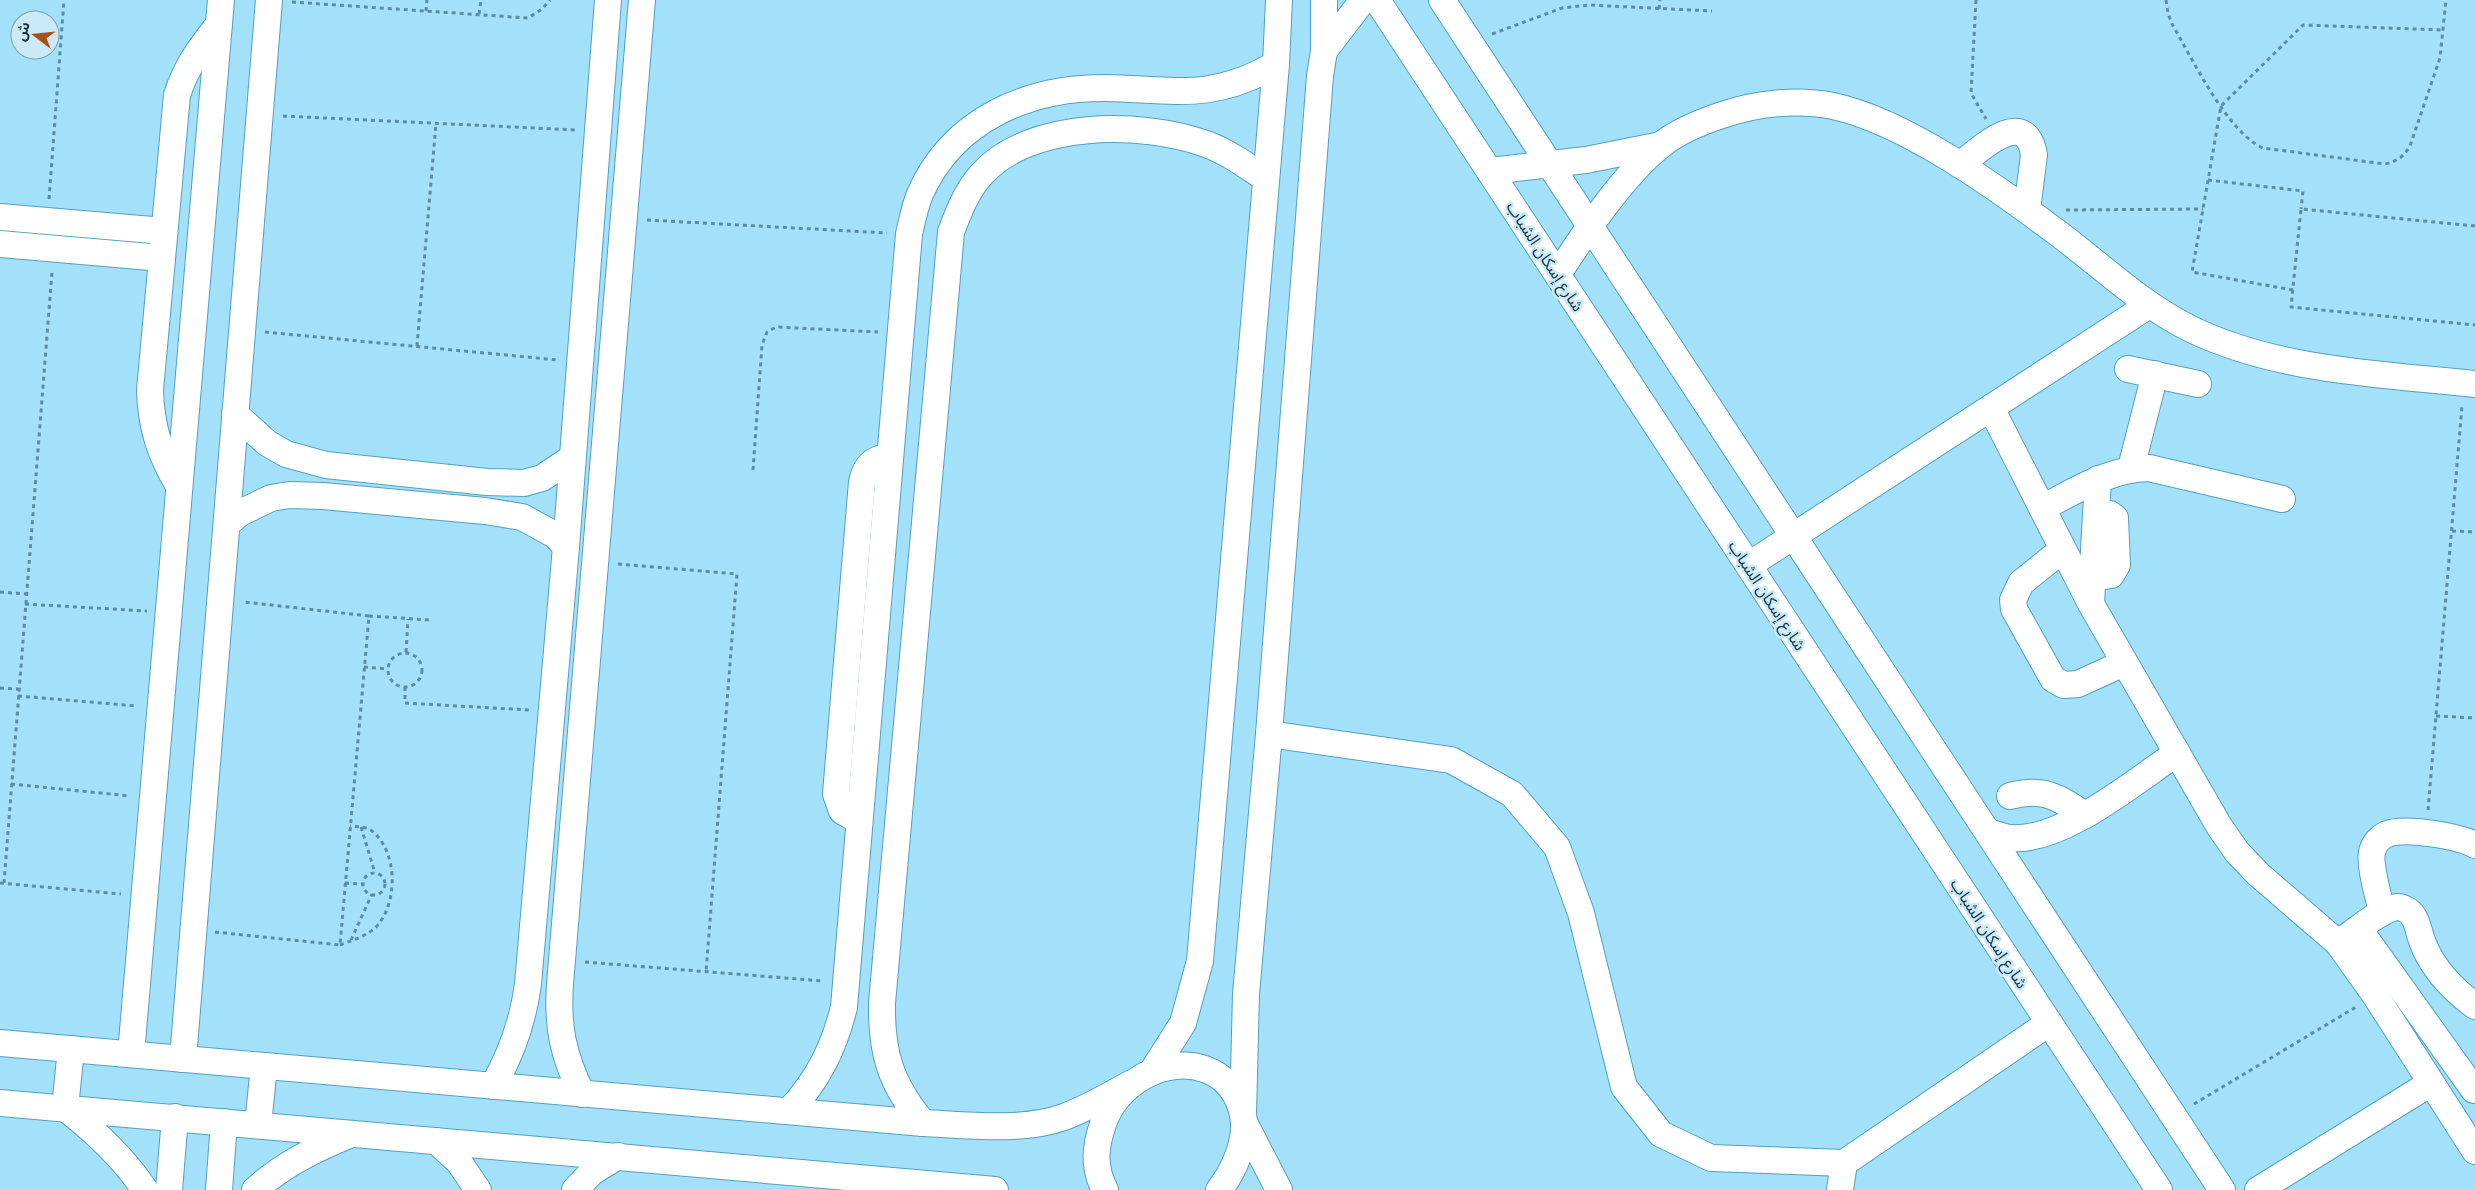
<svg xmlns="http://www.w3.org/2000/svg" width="2475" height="1190" font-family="'Playfair Display','Noto Sans Arabic',serif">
  <rect width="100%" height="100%" fill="#a3e1fb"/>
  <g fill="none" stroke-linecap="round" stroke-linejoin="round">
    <g stroke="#51a0bf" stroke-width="28">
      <g id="minor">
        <polyline points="1377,0 2159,1190"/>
        <polyline points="1442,0 2222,1190"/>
        <polyline points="1324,51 1363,0"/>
        <path d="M1960,165C1978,151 2026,104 2034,155L2027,210"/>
        <polyline points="1490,171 1586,160 1661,145"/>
        <polyline points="0,217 164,231"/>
        <polyline points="0,244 162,258"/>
        <path d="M1558,274C1584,234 1623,175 1661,145C1678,131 1701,122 1722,115C1757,103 1797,99 1833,106C1904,121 1996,187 2055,231C2101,265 2141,305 2193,330C2279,371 2382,374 2475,384"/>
        <polyline points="2128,369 2198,384"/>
        <polyline points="1991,408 2091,604 2219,826 2237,852 2258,874 2338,943 2375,995 2475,1151"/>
        <polyline points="235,414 267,443 286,454 326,465 487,482 524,483 542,478 572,458"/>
        <polyline points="2131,468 2155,374"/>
        <path d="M179,486C160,455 151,427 150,390L177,95C187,65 200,48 219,24"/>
        <path d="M2042,508C2077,490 2109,469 2149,468L2282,499"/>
        <polyline points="227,524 240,513 271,498 289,495 323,496 485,511 522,517 555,535 566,547"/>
        <polyline points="2062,550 2021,583 2013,600 2014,609 2053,679 2064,685 2078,684 2124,663"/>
        <polyline points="1749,565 2149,305"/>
        <polyline points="2092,578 2111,575 2117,565 2115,518 2110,514 2096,514"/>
        <polyline points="2091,603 2098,479"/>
        <polyline points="1269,734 1451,760 1512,794 1557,847 1581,913 1624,1087 1661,1134 1711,1158 1844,1163 2049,1023"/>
        <path d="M2010,796C2043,787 2058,797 2085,815"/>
        <path d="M858,820L842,811L836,794L862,482C865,467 873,458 889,457"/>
        <path d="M1988,832C1995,834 2003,837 2010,838C2062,843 2135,781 2177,753"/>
        <path d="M2382,913C2379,897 2369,866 2372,852C2374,844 2380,837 2387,834C2405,827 2458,836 2475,845"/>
        <polyline points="2359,929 2474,1090"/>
        <path d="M2338,943C2352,934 2382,908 2397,907C2403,907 2410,911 2413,916C2418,923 2419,933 2422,941C2432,968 2452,989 2475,1006"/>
        <path d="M0,1043L923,1123C966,1125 1022,1132 1064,1117C1088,1108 1110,1095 1132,1083"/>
        <path d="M71,1049L65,1108C96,1132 123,1157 145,1190"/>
        <polyline points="131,1054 221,0"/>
        <polyline points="183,1059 269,0"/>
        <polyline points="1152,1072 1183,1023 1200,961 1276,64 1279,0"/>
        <path d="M493,1086C512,1053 523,1022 528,984L566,547L608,0"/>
        <path d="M582,1094C563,1055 557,1027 560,984L642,0"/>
        <polyline points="0,1103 995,1190"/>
        <path d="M789,1111C818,1080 834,1048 844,1007L909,234C912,221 915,206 920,194C953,119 1029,87 1107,88C1175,90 1214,101 1276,64"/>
        <polyline points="1243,1114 1246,994 1269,734 1320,76 1324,51 1324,0"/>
        <polyline points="1244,1122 1279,1190"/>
        <path d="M923,1123C891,1084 881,1054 882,1003L951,232C959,211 966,192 981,175C1029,120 1142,121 1206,144C1228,152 1247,166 1265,178"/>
        <polyline points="258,1125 264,1066"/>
        <polyline points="436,1141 459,1162 478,1190"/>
        <polyline points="169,1190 175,1117"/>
        <polyline points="219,1190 224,1122"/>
        <path d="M255,1190C282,1165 315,1149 349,1135"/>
        <polyline points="575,1190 592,1172 618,1156"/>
        <path d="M1105,1190C1093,1167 1095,1147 1103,1124C1110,1103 1125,1087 1144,1076C1185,1054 1233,1067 1243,1115C1248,1140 1234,1171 1219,1190"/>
        <polyline points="1840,1190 1844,1163"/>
        <polyline points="2258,1190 2431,1083"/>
      </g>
    </g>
    <g stroke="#5d8da1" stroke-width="3" stroke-dasharray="4 4" stroke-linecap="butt">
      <polyline points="1976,0 1971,93 1986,119"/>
      <path d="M2166,0L2168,13L2172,24C2192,58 2227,132 2263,148L2385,164C2398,161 2404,156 2410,146L2440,58L2446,0"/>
      <polyline points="292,2 528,18 542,9 550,0"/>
      <polyline points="1659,9 1660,0"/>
      <polyline points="426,11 427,0"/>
      <polyline points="479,14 481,0"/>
      <polyline points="1492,34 1562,8 1589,5 1712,11"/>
      <polyline points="283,116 576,130"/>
      <polyline points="2208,180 2303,191 2301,209"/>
      <polyline points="49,199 64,0"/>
      <polyline points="2066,210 2203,209"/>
      <polyline points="647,220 887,233"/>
      <polyline points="2475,226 2301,209 2291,307 2475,325"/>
      <polyline points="2293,290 2192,272 2221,106 2303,25 2444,30"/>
      <polyline points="265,332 558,360"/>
      <polyline points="417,346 436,123"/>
      <polyline points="753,470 762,345 767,332 776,327 878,332"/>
      <polyline points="2452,531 2475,532"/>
      <polyline points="618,564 737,574 706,972"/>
      <polyline points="0,592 26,594"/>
      <polyline points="25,604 147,611"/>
      <polyline points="369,616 430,620"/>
      <polyline points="406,652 408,619"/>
      <circle cx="405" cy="670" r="17"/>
      <polyline points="364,667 388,669"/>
      <polyline points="405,687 405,703 529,710"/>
      <polyline points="0,688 18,689"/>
      <polyline points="18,696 137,706"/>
      <polyline points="2436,716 2475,718"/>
      <polyline points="11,784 130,796"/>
      <polyline points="2428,810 2462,406"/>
      <polyline points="361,827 375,873"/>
      <circle cx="374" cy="884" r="11"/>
      <polyline points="0,883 121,894"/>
      <polyline points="4,883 52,272"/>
      <polyline points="345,883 363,884"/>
      <polyline points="215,932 340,945 369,616 244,602"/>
      <polyline points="351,940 372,894"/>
      <path d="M340,945C353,940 367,936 377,926C398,902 398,852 372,831C366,826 358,827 350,826"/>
      <polyline points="585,962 823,981"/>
      <polyline points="2194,1104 2356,1007"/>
    </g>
    <use href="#minor" stroke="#fff" stroke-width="26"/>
  </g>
  <g text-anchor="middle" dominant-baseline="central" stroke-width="5" stroke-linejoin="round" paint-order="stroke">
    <g font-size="16" fill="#113340" stroke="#cbe9f6">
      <text transform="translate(1546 256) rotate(57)">شارع إسكان الشباب</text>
      <text transform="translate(1768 595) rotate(57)">شارع إسكان الشباب</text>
      <text transform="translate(1990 933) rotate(57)">شارع إسكان الشباب</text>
    </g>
  </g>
  <g transform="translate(35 35) rotate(286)"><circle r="24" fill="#cbe9f6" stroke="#81a0ad"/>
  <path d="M0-4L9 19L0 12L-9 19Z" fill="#af4d10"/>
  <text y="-8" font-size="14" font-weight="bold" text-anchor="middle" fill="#113340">ش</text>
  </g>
</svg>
